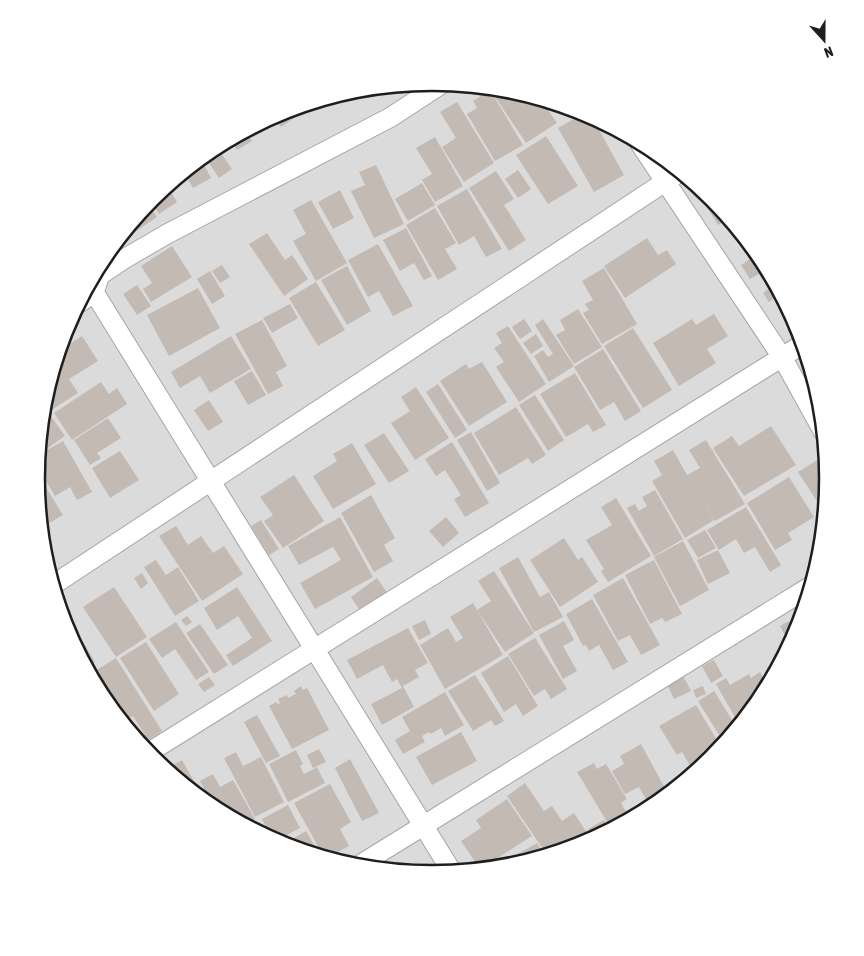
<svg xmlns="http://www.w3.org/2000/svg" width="864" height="956" font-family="'Asap Condensed',sans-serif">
  <rect width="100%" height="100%" fill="#efebe4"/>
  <circle fill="#dcdbdb" cx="432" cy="478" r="394"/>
  <g fill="#c4bab4">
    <polygon points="467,86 481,87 472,93"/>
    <polygon points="489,88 509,90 541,100 557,123 526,143"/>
    <polygon points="490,90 523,145 495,161 467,114 477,108 473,101"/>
    <polygon points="346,93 348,96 331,106 326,98"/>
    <polygon points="323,99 325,102 310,111 306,105"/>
    <polygon points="457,102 494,163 464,182 442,147 456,138 440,112"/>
    <polygon points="292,109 297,116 281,127 274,116"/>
    <polygon points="584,113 592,117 624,175 594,192 558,128"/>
    <polygon points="261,123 265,130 253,137 248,130"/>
    <polygon points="246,131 252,141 237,150 230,139"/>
    <polygon points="546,136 578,186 548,204 516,155"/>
    <polygon points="435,137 463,186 435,202 422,180 432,174 416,148"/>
    <polygon points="217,147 232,169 219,178 204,156"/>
    <polygon points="201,159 211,178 193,188 184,172"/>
    <polygon points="376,165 404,224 374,238 351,191 365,185 359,172"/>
    <polygon points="518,170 531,189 518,198 505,179"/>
    <polygon points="496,171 514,199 504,205 526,240 509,251 469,188"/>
    <polygon points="422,183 435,205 408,221 395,199"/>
    <polygon points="167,186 177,202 159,214 150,201"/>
    <polygon points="467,189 502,249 486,257 474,236 459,245 437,206"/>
    <polygon points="340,190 354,218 333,229 318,202"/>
    <polygon points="708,195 729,219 718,225 702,199"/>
    <polygon points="311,200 347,263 316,281 293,241 306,234 293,210"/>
    <polygon points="151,208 157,217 129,236 125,231 136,218"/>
    <polygon points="435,208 456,243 445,249 457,269 438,280 406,225"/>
    <polygon points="406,228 432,276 424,280 414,263 400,271 383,240"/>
    <polygon points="267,233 285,260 292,255 308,279 284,296 249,244"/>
    <polygon points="647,238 658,255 667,250 676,264 625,298 604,266"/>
    <polygon points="378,244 413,306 393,316 379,291 368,297 348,260"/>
    <polygon points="172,246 192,277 151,302 143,289 152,283 141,266"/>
    <polygon points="758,254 767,269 750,279 741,265"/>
    <polygon points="222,265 230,277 220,283 212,271"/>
    <polygon points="347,266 371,311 347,325 321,280"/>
    <polygon points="604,268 637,324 602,344 583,313 589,310 585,304 593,300 582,281"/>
    <polygon points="210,271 225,296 212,304 197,279"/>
    <polygon points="316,282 345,330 318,346 289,298"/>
    <polygon points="775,284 780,294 769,302 763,293"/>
    <polygon points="137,285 151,306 137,315 123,294"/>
    <polygon points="198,288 220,328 169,356 147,315"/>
    <polygon points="290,304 298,318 272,333 263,318"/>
    <polygon points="578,309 602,347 574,364 556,335 565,330 560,320"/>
    <polygon points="714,314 728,336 707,349 716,363 679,386 653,343 692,319 696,325"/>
    <polygon points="524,319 532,331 520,339 512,327"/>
    <polygon points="543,319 574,366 549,382 534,356 543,350 548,357 553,354 535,325"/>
    <polygon points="262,320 287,366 276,372 283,386 268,394 235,334"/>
    <polygon points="508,326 546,384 519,402 496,367 504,362 494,348 502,343 496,333"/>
    <polygon points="633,328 672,390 643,408 604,346"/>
    <polygon points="536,334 543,346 531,354 523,343"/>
    <polygon points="82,336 98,361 69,379 78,393 50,411 44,401 59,351"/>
    <polygon points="231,336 251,369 210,393 200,376 180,388 171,372"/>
    <polygon points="603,349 641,411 625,421 614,402 600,410 574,367"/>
    <polygon points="482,362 507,402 469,426 440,381 466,364 469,369"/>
    <polygon points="252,371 266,395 248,405 234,381"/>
    <polygon points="575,373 606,425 593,432 588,424 566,437 540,394"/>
    <polygon points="101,382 109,394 117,388 127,404 72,440 54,413"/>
    <polygon points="438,384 467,430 455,438 426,392"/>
    <polygon points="416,387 449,438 415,460 391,423 410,411 401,397"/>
    <polygon points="817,390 820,401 821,408 812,393"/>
    <polygon points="535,395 564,440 548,451 519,405"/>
    <polygon points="209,400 223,422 208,431 194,410"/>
    <polygon points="43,405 65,436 39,454 42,418"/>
    <polygon points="516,407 546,455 532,464 528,458 499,475 474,433"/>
    <polygon points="108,418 121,438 97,453 101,458 90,465 74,440"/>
    <polygon points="771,426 796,465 744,496 713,448 732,436 739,446"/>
    <polygon points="471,432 500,483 487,491 457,440"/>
    <polygon points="384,433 409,471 389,483 364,445"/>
    <polygon points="706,440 745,504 715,521 696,489 714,520 685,538 652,481 662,475 654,461 673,450 687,475 700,468 689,450"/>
    <polygon points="63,441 92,492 77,500 70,487 55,496 37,466 38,455"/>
    <polygon points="452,442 489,503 465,517 454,499 461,495 445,470 436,476 425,459"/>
    <polygon points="352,443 376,484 333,509 313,476 337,461 333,454"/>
    <polygon points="120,451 139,480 110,498 92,468"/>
    <polygon points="819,459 827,472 824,512 798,472"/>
    <polygon points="37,473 63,515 41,528 36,478"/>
    <polygon points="294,475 324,521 283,548 264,521 273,515 260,497"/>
    <polygon points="789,477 814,517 788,533 792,540 775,550 747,503"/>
    <polygon points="655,490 683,539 654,556 627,508 635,504 639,511 647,506 642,497"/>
    <polygon points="371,495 395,538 384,545 393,561 374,572 341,513"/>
    <polygon points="616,498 651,556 608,582 601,571 604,569 586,540 612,525 601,507"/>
    <polygon points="746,507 781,565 770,572 755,547 744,553 736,539 719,550 707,530"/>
    <polygon points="340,517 373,577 315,609 300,583 341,560 333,547 299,565 288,546"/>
    <polygon points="446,517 459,533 443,547 429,531"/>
    <polygon points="261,520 279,549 269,555 251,526"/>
    <polygon points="176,526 188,545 201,536 213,553 224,546 243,574 202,601 159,536"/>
    <polygon points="705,530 716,548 698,558 687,540"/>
    <polygon points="564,538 578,560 582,557 598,582 560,607 530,560"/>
    <polygon points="683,541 709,590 680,606 654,557"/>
    <polygon points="718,550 730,573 708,584 697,560"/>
    <polygon points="518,557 540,597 549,592 563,617 534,632 499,568"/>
    <polygon points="156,560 166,575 178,567 199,601 175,616 144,567"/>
    <polygon points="654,560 682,614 665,622 662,618 650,624 625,575"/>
    <polygon points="494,571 534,633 505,652 477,610 491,601 478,581"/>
    <polygon points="142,573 148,583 141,589 134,578"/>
    <polygon points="377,578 388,594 361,612 351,597"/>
    <polygon points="623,578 660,645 641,655 630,635 618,641 593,595"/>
    <polygon points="114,587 147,637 116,657 83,607"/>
    <polygon points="237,587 272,641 233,666 226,655 252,638 238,616 217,630 204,608"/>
    <polygon points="592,599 628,662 613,670 599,645 589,651 586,645 583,646 566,614"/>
    <polygon points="473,603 503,655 445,689 420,645 448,628 456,642 463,638 450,617"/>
    <polygon points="187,616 192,622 186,626 181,620"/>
    <polygon points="425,620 431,634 419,640 412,626"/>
    <polygon points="70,621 95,662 87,668 66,629 65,625"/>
    <polygon points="564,621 574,640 563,646 577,671 563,679 539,635"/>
    <polygon points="789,621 796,633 787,639 780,626"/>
    <polygon points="176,622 209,672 196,680 175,649 162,658 149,639"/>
    <polygon points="200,624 228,665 214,674 186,633"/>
    <polygon points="408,628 428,663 415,670 419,677 403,686 414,707 382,725 371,704 402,688 397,679 392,682 383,665 357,679 347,660"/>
    <polygon points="535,638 567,689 551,699 545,689 534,696 508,654"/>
    <polygon points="146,642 179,694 154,711 120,658"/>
    <polygon points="508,656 538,706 523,716 516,704 504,712 481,673"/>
    <polygon points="116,658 162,731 148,740 133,716 123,722 107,702 90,674"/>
    <polygon points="714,660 723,676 711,683 702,666"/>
    <polygon points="760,672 768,686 761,698 739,724 716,684 726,678 730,685 749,674 751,678"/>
    <polygon points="682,674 691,691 674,699 666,682"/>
    <polygon points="475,675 504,721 495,726 491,720 473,731 448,691"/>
    <polygon points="209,677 215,685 204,692 198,684"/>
    <polygon points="301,686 303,690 307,688 329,730 292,749 269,706 276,702 278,704 280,703 278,699 287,695 288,698 296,694 294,691"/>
    <polygon points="703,686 706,694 696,698 693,690"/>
    <polygon points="714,691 737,728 724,743 698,701"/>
    <polygon points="445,692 464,725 445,736 441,728 431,734 429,732 422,736 425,742 403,754 395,740 410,731 402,717"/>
    <polygon points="696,705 721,747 694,772 682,752 677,755 659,726"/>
    <polygon points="257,715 280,756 266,763 244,722"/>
    <polygon points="461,732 477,761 432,785 416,757"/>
    <polygon points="641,744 668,794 651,808 639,787 625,794 612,771 624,764 620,756"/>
    <polygon points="319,749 326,762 313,768 307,755"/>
    <polygon points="296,750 303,764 300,766 304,774 317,767 325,783 288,802 269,764"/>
    <polygon points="236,752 243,766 261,757 284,802 255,817 224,758"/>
    <polygon points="350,759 379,813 362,821 335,768"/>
    <polygon points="182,760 206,802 171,773 168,768"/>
    <polygon points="594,763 597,769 606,764 627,799 621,803 627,814 609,825 577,772"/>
    <polygon points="213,774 220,787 233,780 255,819 245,825 215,809 200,781"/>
    <polygon points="678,777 682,783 670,792 666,785"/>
    <polygon points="525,783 544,811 552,806 562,821 574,813 591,839 547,855 507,796"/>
    <polygon points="330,784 351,822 340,829 349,846 327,858 324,857 294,803"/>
    <polygon points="507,799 532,836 480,869 461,841 481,828 476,820"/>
    <polygon points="288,805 300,828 276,841 272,839 262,819"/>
    <polygon points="604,820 609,830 593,838 588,829"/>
    <polygon points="306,831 317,850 311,853 300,849 294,838"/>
    <polygon points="537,843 544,855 509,866 493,868"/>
  </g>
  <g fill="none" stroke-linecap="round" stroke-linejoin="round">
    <g stroke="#a5a5a5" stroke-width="21">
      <g id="minor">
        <polyline points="639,142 782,357 823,431"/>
        <polyline points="89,284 452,872"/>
        <polyline points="79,303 94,292 100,275 124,259 167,234 391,117 443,83"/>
        <polyline points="53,585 680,172"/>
        <polyline points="148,753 803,344"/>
        <polyline points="358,866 811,586"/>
      </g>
    </g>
    <use href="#minor" stroke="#fff" stroke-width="19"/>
  </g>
  <path d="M0 0H864V956H0ZM45 478a387 387 0 1 1 774 0a387 387 0 1 1-774 0Z" fill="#fff" fill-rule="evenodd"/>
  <path fill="none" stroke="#1e1e1e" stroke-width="2.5" d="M45 478a387 387 0 1 1 774 0a387 387 0 1 1-774 0Z"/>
  <g transform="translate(824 40) rotate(159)" stroke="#ffffff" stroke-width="4" paint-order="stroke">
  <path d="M0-4L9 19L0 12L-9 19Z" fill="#1e1e1e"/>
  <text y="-8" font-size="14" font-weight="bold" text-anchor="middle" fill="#1e1e1e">N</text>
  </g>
</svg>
